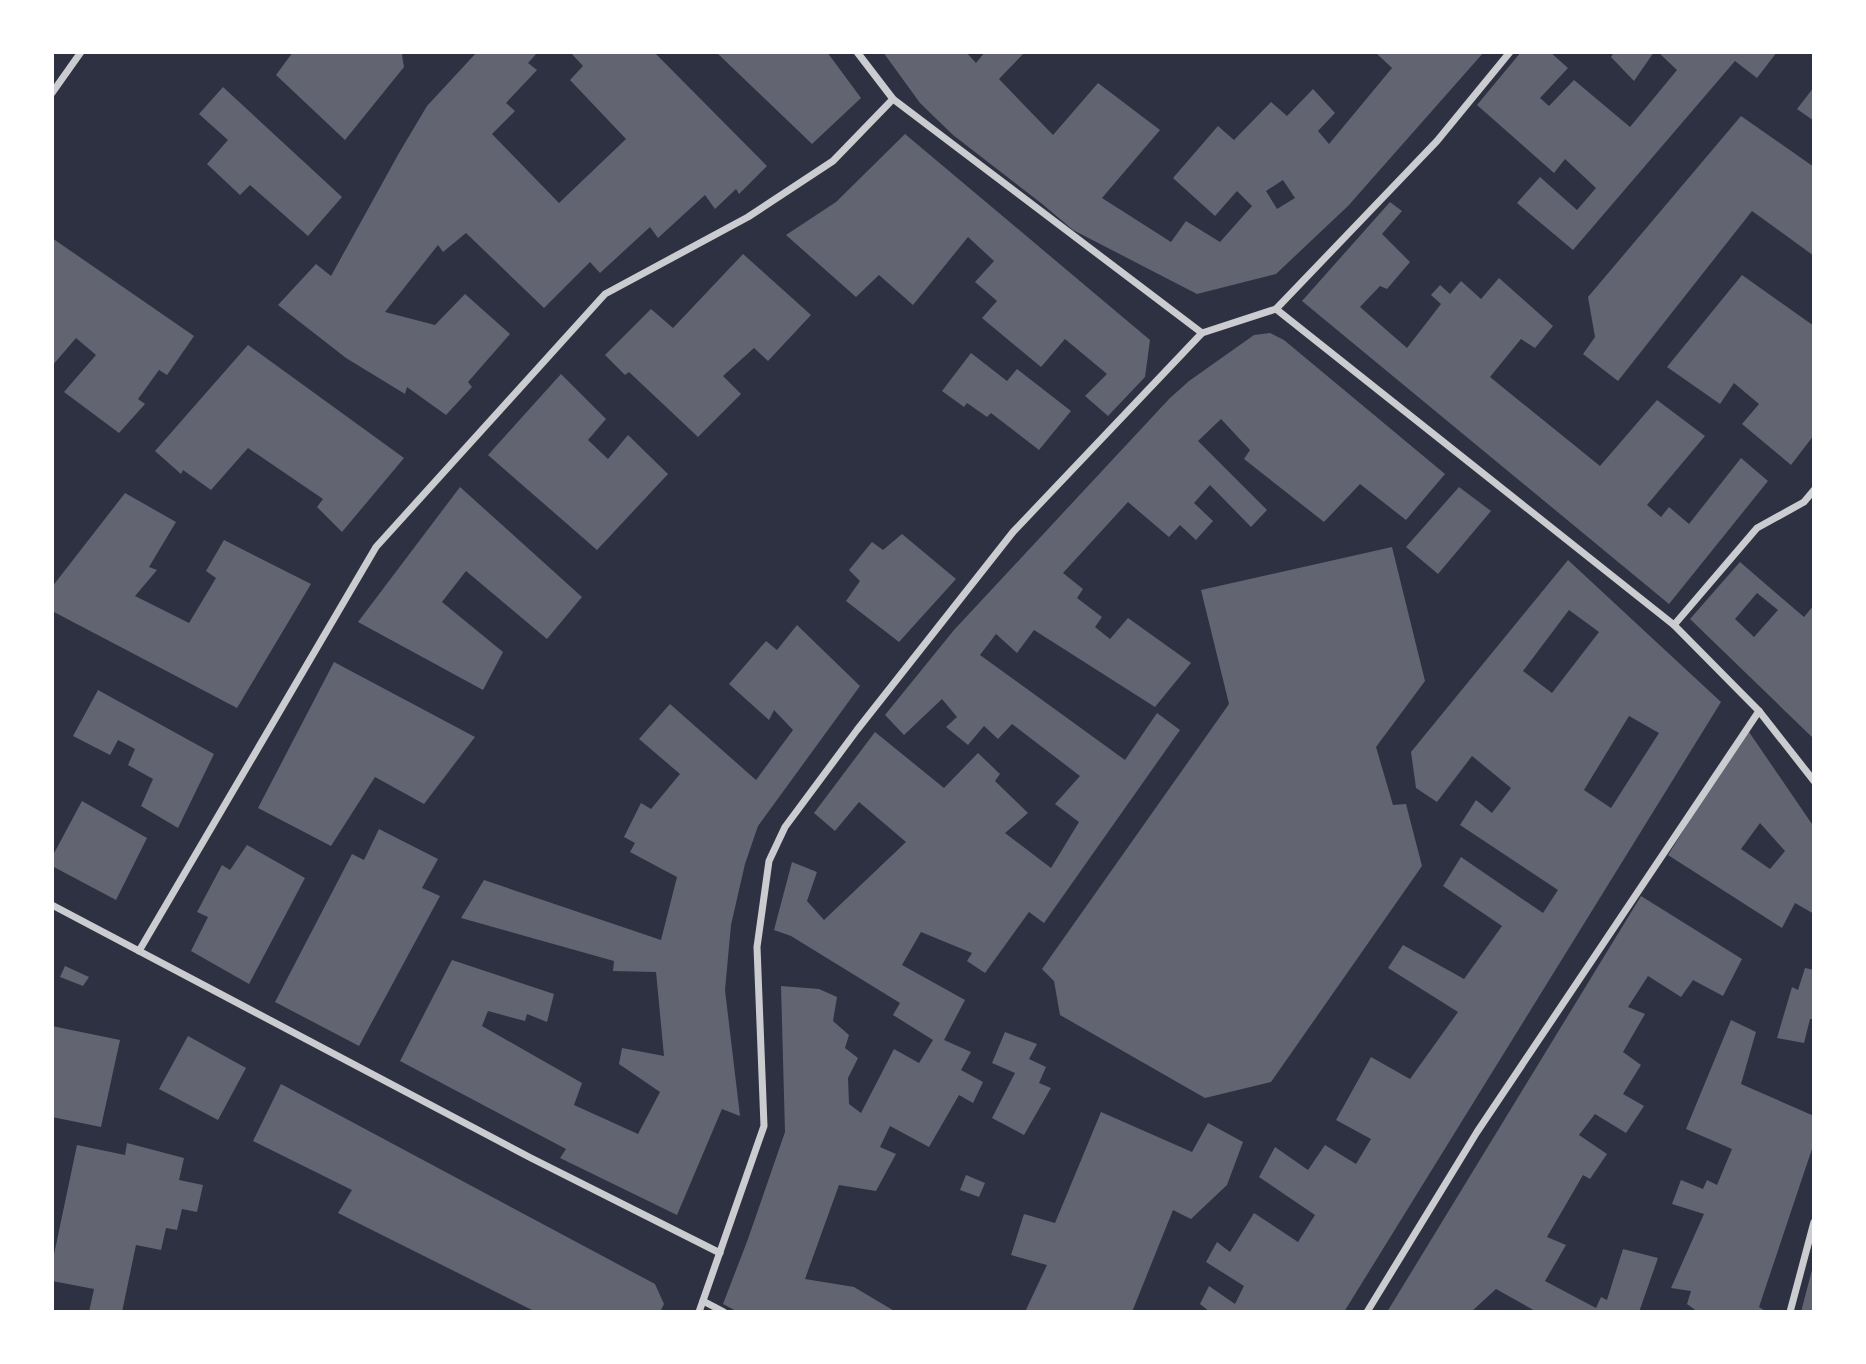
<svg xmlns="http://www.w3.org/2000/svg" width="1866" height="1364" font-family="'PT Sans Narrow',sans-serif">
  <rect width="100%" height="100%" fill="#2d3142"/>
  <g fill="#626471" fill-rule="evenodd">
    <polygon points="293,52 404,52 402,55 404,67 345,140 276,75"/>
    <polygon points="477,52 538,52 528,63 537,70 506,103 515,111 492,134 559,203 626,139 570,80 583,66 570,52 654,52 767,166 739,194 736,189 715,209 705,195 658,238 650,227 600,273 590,262 544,308 466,233 443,252 438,245 385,312 435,325 465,294 510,334 468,382 472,387 446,415 407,387 405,394 346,358 278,305 316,264 331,276 399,153 427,106"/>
    <polygon points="716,52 827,52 861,98 812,144"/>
    <path d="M883,52H966L976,63L985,52H1025L999,79L1053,135L1098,83L1160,130L1102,198L1171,242L1186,221L1220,242L1252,206L1237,191L1215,216L1173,178L1218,126L1234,140L1271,102L1287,116L1313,89L1335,113L1318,131L1329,144L1392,68L1375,52H1484L1348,206L1276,274L1197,294L1073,230L1041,203L953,135L920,103ZM1283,180L1295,198L1277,209L1266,191Z"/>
    <polygon points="1521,52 1550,52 1568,68 1540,98 1549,106 1574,80 1630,127 1677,70 1658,52 1777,52 1757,78 1735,61 1573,250 1517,203 1540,177 1577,210 1596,188 1565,159 1554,173 1477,105"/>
    <polygon points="1614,52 1654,52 1634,81 1611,57"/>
    <polygon points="223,87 342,197 308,236 250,185 240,195 207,164 228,140 199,114"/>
    <polygon points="1814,87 1814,121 1797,109"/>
    <polygon points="1741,116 1814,167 1814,256 1752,211 1618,381 1583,354 1595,337 1588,297"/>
    <polygon points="905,134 1150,340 1145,377 1108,416 1085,396 1107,374 1065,339 1041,367 982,318 997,301 975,282 994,261 968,237 913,305 879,275 856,297 786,235 836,202"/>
    <polygon points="1390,202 1402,211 1382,234 1410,262 1387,289 1380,286 1360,307 1407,348 1441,304 1431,295 1440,285 1450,294 1461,281 1481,299 1499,278 1553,326 1535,348 1521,339 1490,377 1600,466 1657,400 1705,436 1647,505 1661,517 1669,507 1689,524 1741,458 1768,481 1669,604 1302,301"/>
    <polygon points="52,238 194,336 167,375 159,370 138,399 145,404 119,433 64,392 96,355 76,338 52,366"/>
    <polygon points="743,254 811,315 768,361 754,348 723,376 741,394 698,437 629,372 625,375 605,355 651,309 673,328"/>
    <polygon points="1742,275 1814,326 1814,435 1791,465 1742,424 1759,404 1734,383 1720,404 1667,367"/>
    <polygon points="1270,333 1284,340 1445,474 1406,520 1360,484 1324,522 1244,459 1250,450 1221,419 1198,441 1267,510 1251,527 1210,485 1194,503 1213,521 1196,540 1180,525 1169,537 1128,502 1063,573 1083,589 1077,598 1102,617 1095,627 1110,639 1128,618 1191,663 1155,707 1034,630 1017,653 996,634 980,655 1125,760 1157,713 1180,730 1044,923 1029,912 985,973 967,961 972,953 921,932 902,965 965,1000 944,1040 971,1052 961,1070 983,1082 973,1103 959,1095 929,1147 890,1126 880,1147 896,1154 876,1191 839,1185 805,1279 854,1287 896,1312 738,1312 723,1304 748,1239 785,1132 781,986 819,989 837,997 833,1021 849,1035 845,1048 858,1058 848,1078 849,1104 861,1113 894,1049 919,1063 933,1040 893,1015 900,1003 791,936 774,930 792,862 817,872 807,901 824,920 906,842 859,802 835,831 814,813 875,732 944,788 978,753 1000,774 995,781 1028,813 1005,833 1051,868 1079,822 1055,804 1080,776 1012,724 998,739 984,726 968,745 946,727 957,717 942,699 904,735 885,715 954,630 1169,399 1189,381 1254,335"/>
    <polygon points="248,345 404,458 342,532 317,507 323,499 248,448 211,490 183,470 181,474 155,451"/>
    <polygon points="971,353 1007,381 1017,369 1071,411 1039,450 991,413 987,417 967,403 964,407 942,391"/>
    <polygon points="561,374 606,419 588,440 608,459 628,435 668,474 597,550 488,455"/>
    <polygon points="460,487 582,597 547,639 466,571 442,602 503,652 483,690 358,622"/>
    <polygon points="1459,487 1491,511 1438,574 1406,547"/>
    <polygon points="125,493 176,522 149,567 157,570 135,596 189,623 216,578 206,571 224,540 311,584 237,708 52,611 52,587"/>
    <polygon points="902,534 956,579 899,642 846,601 860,581 849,570 872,542 883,550"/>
    <polygon points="1392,547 1425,681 1376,747 1393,805 1406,804 1422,866 1271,1082 1205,1098 1060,1015 1054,981 1042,969 1229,704 1201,590"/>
    <path d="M1568,560L1721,702L1344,1312H1210L1200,1304L1209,1286L1235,1304L1244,1286L1206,1262L1217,1242L1230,1252L1254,1213L1298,1242L1315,1215L1259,1177L1275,1147L1308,1170L1325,1145L1356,1164L1371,1139L1336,1120L1371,1057L1410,1079L1458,1012L1388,968L1403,945L1464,979L1502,926L1443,886L1461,857L1543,913L1558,890L1460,825L1476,800L1492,813L1511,788L1472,756L1437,802L1416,788L1411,752ZM1569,610L1599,632L1552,693L1523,671ZM1629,716L1659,733L1611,808L1584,790Z"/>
    <path d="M1740,562L1804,617L1814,605V739L1690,619ZM1757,593L1778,610L1754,637L1735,619Z"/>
    <polygon points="797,625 860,686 758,826 745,864 731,925 725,990 740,1116 722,1109 677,1215 560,1158 566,1149 400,1061 452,960 554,994 547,1022 527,1014 525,1021 488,1011 482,1026 582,1083 574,1105 638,1134 660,1092 619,1064 622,1048 664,1056 656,972 613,971 614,961 461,918 484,880 661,940 677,877 630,852 635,843 624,837 641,803 651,809 680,774 639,739 670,704 756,780 793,730 774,710 769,720 729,684 766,641 777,650"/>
    <polygon points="334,662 475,737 424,804 375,777 331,846 258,808"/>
    <polygon points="98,690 214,754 178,828 141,806 153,779 128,765 135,749 118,740 110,755 73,736"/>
    <path d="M1747,729L1814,827V914L1795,903L1782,928L1668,855ZM1760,823L1785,851L1770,869L1741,849Z"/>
    <polygon points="82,801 147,838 116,900 52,866 52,857"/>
    <polygon points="379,829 438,859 422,888 440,896 359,1046 275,1002 352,854 364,860"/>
    <polygon points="247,845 305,878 249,984 191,951 208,917 197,912 222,865 230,870"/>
    <polygon points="1641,896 1742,959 1723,996 1693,980 1681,997 1648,976 1628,1007 1645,1014 1623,1052 1641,1065 1623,1094 1644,1106 1626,1133 1595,1114 1579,1135 1607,1154 1590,1179 1583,1175 1547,1237 1566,1245 1545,1281 1596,1308 1601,1297 1607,1300 1623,1249 1658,1258 1639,1312 1537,1312 1496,1289 1471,1312 1387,1312"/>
    <polygon points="65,966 89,977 83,986 60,977"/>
    <polygon points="1805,968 1814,970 1814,1019 1810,1019 1804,1043 1777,1038 1792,987 1798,990"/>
    <polygon points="1731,1020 1756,1032 1741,1084 1814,1116 1814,1143 1759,1307 1767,1312 1698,1312 1687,1304 1691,1291 1671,1288 1704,1214 1672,1204 1681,1180 1703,1189 1707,1180 1717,1185 1732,1149 1686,1129"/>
    <polygon points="52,1026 120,1040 101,1127 52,1117"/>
    <polygon points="1005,1032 1037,1044 1029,1059 1046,1067 1039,1083 1051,1088 1024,1135 992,1118 1015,1073 992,1063"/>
    <polygon points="188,1036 246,1068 218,1120 159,1089"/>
    <polygon points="281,1084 655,1284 664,1304 660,1312 536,1312 338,1213 352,1190 253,1141"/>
    <polygon points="1101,1112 1192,1152 1208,1123 1243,1142 1227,1185 1191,1219 1173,1210 1132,1312 1025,1312 1047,1265 1011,1255 1024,1214 1055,1223"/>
    <polygon points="127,1143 184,1158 179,1180 203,1185 197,1212 182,1209 177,1230 166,1228 161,1250 136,1245 122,1312 89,1312 94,1289 52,1281 52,1264 77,1145 125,1155"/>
    <polygon points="966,1175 985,1183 979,1197 960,1190"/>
    <polygon points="1813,1266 1814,1312 1801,1312"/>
  </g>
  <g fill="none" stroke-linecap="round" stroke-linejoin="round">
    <g stroke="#caccd0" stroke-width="7">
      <polyline points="857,52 893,99 1202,333"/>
      <polyline points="52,93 81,52"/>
      <polyline points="1276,309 1437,141 1510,52"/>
      <polyline points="1674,625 1757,528 1804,502 1814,490"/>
      <polyline points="52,905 531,1158 720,1253"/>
      <polyline points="139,951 376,547 605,294 748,217 833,161 893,99"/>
      <polyline points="703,1301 724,1312"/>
      <polyline points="699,1312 764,1126 757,947 769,861 785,827 857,730 1013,532 1202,333 1276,309 1674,625 1759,711 1814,781"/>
      <polyline points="1367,1312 1477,1132 1759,711"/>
      <polyline points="1790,1312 1814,1222"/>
    </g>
  </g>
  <rect width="1866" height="1364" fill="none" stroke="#ffffff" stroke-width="108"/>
</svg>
